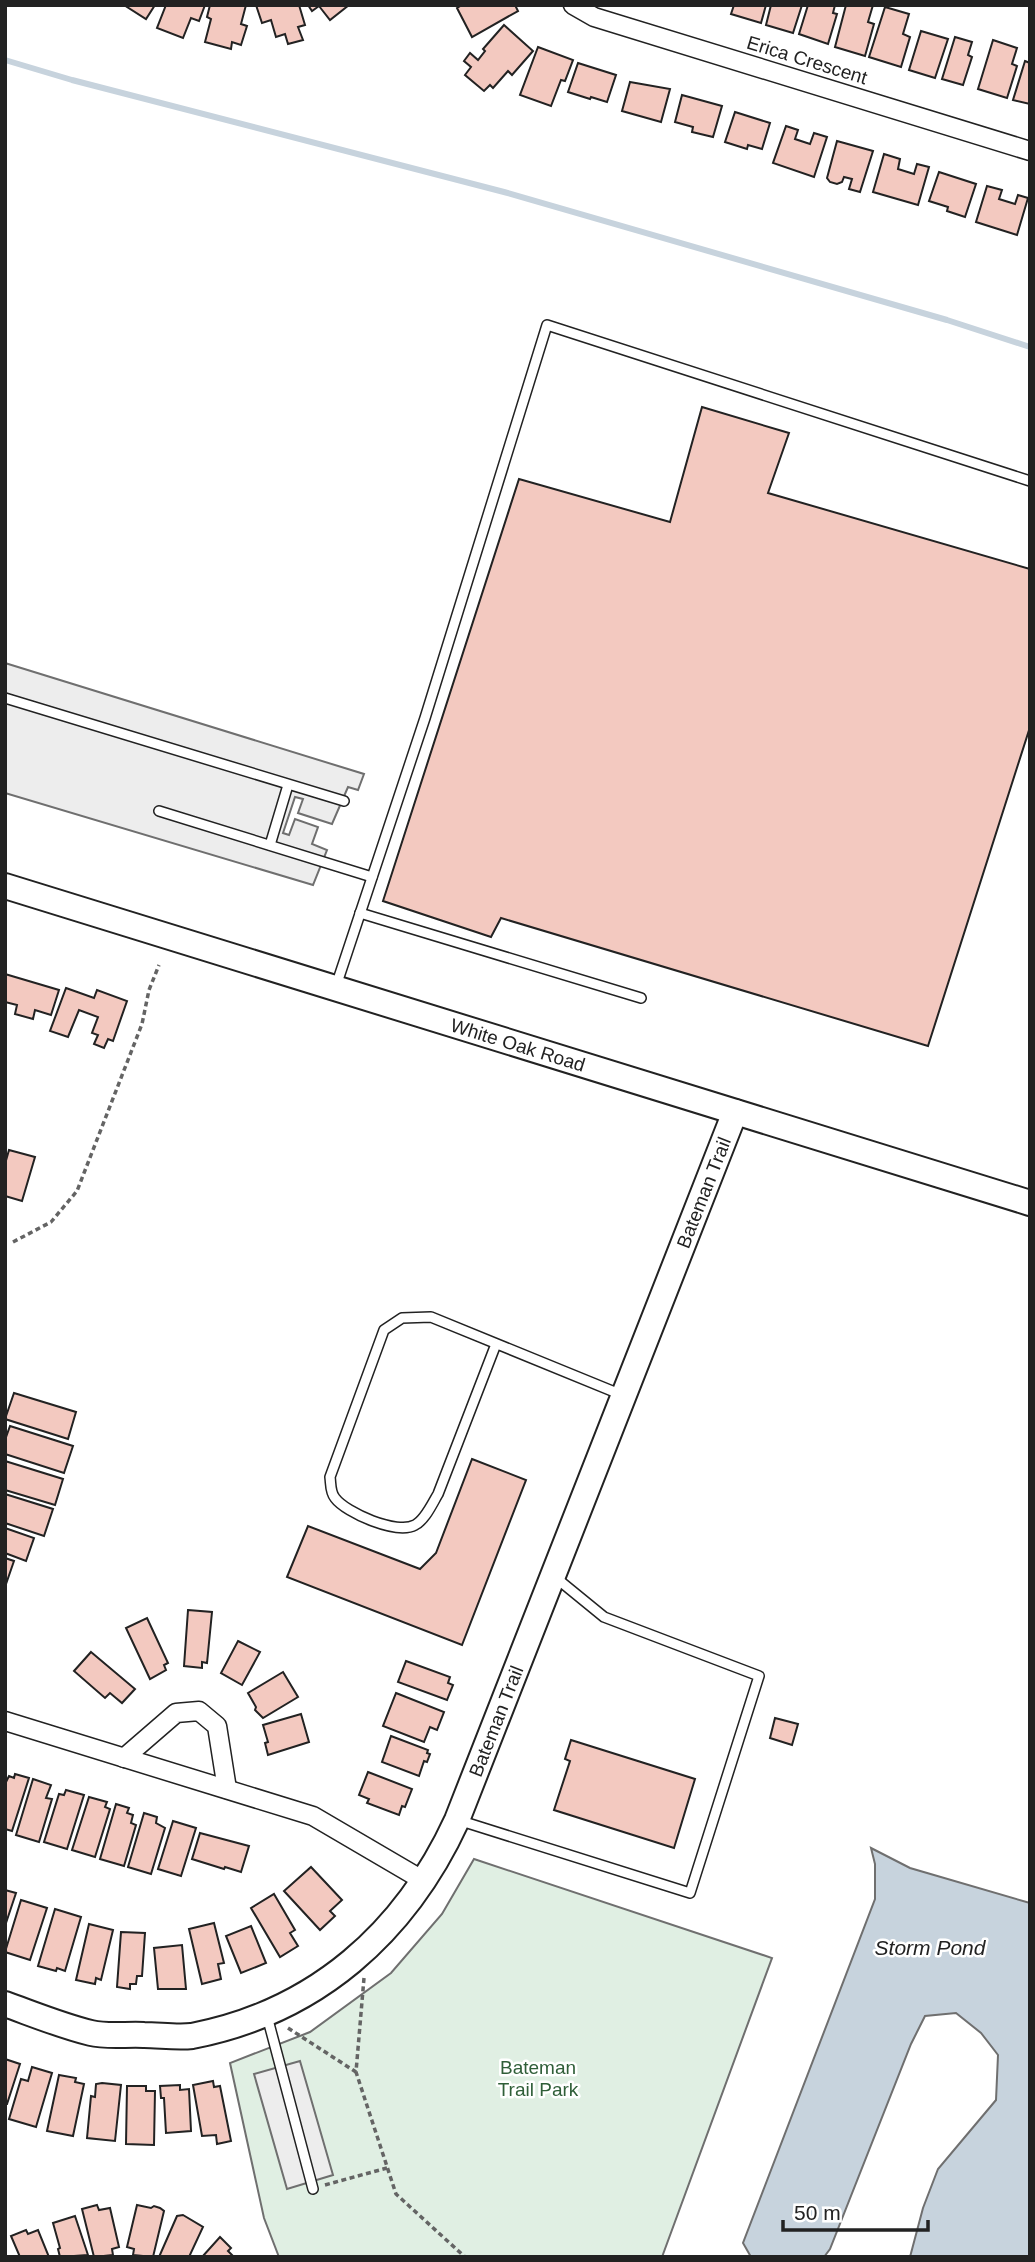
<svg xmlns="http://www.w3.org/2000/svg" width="1035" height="2262" font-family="Helvetica,sans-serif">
  <rect width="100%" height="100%" fill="#fff"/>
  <polygon fill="#e0efe3" stroke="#6f6f6f" stroke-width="2" points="474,1859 772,1958 662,2257 279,2257 264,2218 230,2063 310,2032 391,1973 442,1914"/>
  <g fill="#ededed" stroke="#6f6f6f" stroke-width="2">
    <polygon points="5,663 364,774 358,790 348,787 332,824 298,813 303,799 295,797 283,833 289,835 295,819 318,827 312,844 327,850 313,885 5,793"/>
    <polygon points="300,2061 333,2175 287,2189 254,2074"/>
  </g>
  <polygon fill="#c7d3dd" stroke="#6f6f6f" stroke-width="2" points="871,1848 910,1868 1030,1903 1030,2257 910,2257 923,2208 938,2169 996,2100 998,2055 981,2033 956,2013 925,2016 911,2044 830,2249 824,2257 751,2257 743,2243 875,1899 875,1864"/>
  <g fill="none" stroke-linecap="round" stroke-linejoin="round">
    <polyline stroke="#c7d3dd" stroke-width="6" points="5,60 72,80 504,192 947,320 1030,347"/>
  </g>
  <g fill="#f3c9c0" stroke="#222" stroke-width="2">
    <polygon points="124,5 155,5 146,19"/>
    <polygon points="166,5 205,5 199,21 191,18 183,38 157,28"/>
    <polygon points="210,5 246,5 241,24 247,26 241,45 232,42 231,49 205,42 211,19 207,17"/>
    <polygon points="256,5 299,5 305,25 298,27 303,40 288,44 285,34 276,37 271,20 262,23"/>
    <polygon points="308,5 349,5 330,20 319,6 312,11"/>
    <polygon points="462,5 515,5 518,11 472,37 457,8"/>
    <polygon points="734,5 766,5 761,23 731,14"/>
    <polygon points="771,5 802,5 793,33 766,25"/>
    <polygon points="808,5 835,5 833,13 837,14 828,44 799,34"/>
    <polygon points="846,5 873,5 868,22 874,24 865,56 835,47"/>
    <polygon points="885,7 909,14 903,34 910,37 901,67 869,57"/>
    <polygon points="504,25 533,51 512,75 508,71 493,88 490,85 484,91 465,75 471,67 464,61 470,53 478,60 485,51 483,49"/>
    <polygon points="921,31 948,39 935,78 909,70"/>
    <polygon points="955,37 972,42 968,55 972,57 963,85 942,79"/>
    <polygon points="993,40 1017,48 1012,64 1017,66 1007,98 978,89"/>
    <polygon points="538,47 573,60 565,81 561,80 551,106 520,95"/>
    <polygon points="1025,61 1030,63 1030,104 1013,100"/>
    <polygon points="578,63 616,75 607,102 591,97 590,99 568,92"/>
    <polygon points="630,82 670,89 661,122 622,111"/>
    <polygon points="682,95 722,106 713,137 692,132 693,127 675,122"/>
    <polygon points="735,112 770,123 762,149 748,145 747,149 725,142"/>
    <polygon points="786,126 798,130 795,139 810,144 814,133 827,137 814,177 773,163"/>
    <polygon points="837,141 873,151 860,192 849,189 852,179 844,177 842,182 837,184 830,182 827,178"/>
    <polygon points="884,154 900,159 898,169 914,174 917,164 929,167 918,205 873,192"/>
    <polygon points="939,172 976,184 965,217 947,211 948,207 929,201"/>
    <polygon points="987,186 1002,190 999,199 1015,204 1018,195 1028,198 1017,235 976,222"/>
    <polygon points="702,407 789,433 768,493 1030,569 1030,727 928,1046 501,918 491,937 383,901 519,479 670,522"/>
    <polygon points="5,974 59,990 51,1015 35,1010 33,1019 15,1014 17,1005 5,1002"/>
    <polygon points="66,988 94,998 97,990 127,1001 113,1041 108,1039 104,1048 94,1044 98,1035 92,1033 98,1017 79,1010 68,1037 50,1031"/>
    <polygon points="9,1150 35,1157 22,1201 5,1196 5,1164"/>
    <polygon points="14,1393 76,1412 68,1439 5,1419"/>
    <polygon points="10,1426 73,1446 64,1473 5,1454 5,1440"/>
    <polygon points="472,1459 526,1480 462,1645 287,1577 308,1526 420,1569 436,1553"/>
    <polygon points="5,1461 63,1479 55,1505 5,1490"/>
    <polygon points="5,1494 53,1509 44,1536 5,1523"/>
    <polygon points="5,1528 34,1538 26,1561 5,1553"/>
    <polygon points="5,1558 14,1561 6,1584 5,1584"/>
    <polygon points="188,1610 212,1612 207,1663 202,1662 202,1668 184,1666"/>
    <polygon points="147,1618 168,1663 164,1665 166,1670 150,1679 126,1628"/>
    <polygon points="238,1641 260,1652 242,1685 221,1673"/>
    <polygon points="91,1652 135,1689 122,1703 110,1693 105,1698 74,1671"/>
    <polygon points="406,1661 450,1677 448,1683 453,1685 447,1700 398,1682"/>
    <polygon points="283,1672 298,1697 263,1718 255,1710 256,1707 248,1693"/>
    <polygon points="396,1693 444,1712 437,1730 430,1727 424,1742 383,1726"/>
    <polygon points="301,1714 309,1742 268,1755 265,1743 268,1742 263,1725"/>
    <polygon points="775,1718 798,1724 792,1745 770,1738"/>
    <polygon points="391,1736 428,1750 427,1753 430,1754 427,1762 424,1761 419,1776 382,1762"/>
    <polygon points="571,1740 695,1779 674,1848 554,1810 570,1761 565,1759"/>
    <polygon points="368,1772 412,1789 405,1807 402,1806 399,1815 367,1803 369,1799 359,1795"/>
    <polygon points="15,1774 29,1778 12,1831 5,1829 5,1784 9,1776 14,1778"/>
    <polygon points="33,1779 51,1785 46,1798 52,1799 39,1842 16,1835"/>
    <polygon points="66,1790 84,1795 67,1849 44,1842 59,1794 64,1795"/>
    <polygon points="89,1797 107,1802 105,1807 110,1809 95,1857 72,1850"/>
    <polygon points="116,1804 129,1808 127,1813 133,1815 131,1823 136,1825 124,1866 100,1859"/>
    <polygon points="144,1813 157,1817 156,1823 165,1828 151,1874 128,1867"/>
    <polygon points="173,1821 196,1828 181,1876 158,1869"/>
    <polygon points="200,1833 249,1846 241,1872 225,1867 224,1869 192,1859"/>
    <polygon points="311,1867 342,1900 330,1911 335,1916 320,1930 284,1891"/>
    <polygon points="5,1890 16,1893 5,1926"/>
    <polygon points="274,1894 295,1930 290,1933 298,1946 280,1957 251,1908"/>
    <polygon points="21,1900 47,1908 30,1960 5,1952"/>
    <polygon points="55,1909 81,1917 65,1971 57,1968 56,1971 38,1966"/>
    <polygon points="214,1923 224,1963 218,1964 221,1979 202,1984 189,1929"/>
    <polygon points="89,1924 113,1930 101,1980 96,1978 95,1984 76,1980"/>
    <polygon points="251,1926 266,1963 241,1973 226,1936"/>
    <polygon points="121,1932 145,1933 142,1976 137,1976 136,1984 130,1984 130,1989 117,1987"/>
    <polygon points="182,1945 186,1989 158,1989 154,1948"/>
    <polygon points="5,2059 20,2064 7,2104 5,2104"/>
    <polygon points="32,2067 52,2073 36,2127 9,2119 21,2079 28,2081"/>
    <polygon points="59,2075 76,2078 75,2082 84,2084 73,2136 47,2131"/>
    <polygon points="213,2081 214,2087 220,2086 231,2141 217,2144 216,2135 202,2136 193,2085"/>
    <polygon points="102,2083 121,2085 115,2141 87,2138 91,2096 95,2097 96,2084"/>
    <polygon points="180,2085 180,2090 189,2089 191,2131 166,2133 164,2098 161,2098 160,2086"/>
    <polygon points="127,2086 146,2086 146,2091 155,2091 154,2145 126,2144"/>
    <polygon points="97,2205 99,2210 110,2208 119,2247 112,2249 113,2255 94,2257 82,2209"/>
    <polygon points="137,2205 151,2208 154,2206 160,2208 164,2211 153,2257 133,2255 134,2249 127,2247"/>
    <polygon points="183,2215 203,2227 189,2257 159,2257 177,2216"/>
    <polygon points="75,2216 88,2255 60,2257 58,2249 60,2248 53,2223"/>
    <polygon points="26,2230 28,2234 38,2230 49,2257 20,2257 11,2236"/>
    <polygon points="220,2237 231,2248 228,2251 234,2257 202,2257"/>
  </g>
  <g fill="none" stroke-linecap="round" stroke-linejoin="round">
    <g stroke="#222" stroke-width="12">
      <g id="lane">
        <polyline points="5,698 344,801"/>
        <polyline points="159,811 372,877"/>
        <polyline points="270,845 288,785"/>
        <polyline points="360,913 641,998"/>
        <polyline points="336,986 425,718 547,325 1030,481"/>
        <path d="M496,1344L438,1494C432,1504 425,1520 415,1525C397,1535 346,1513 335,1498C330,1492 331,1484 330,1477L384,1330L402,1318L431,1317L622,1395"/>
        <polyline points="458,1820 690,1893 759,1676 604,1617 555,1577"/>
        <polyline points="267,2016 313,2189"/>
      </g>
    </g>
    <g stroke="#222" stroke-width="21">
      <g id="street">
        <polyline points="573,5 594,17 1030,151"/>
        <polyline points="5,1721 313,1816 424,1881"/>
        <polyline points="124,1758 176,1713 199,1711 217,1726 227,1789"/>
      </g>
    </g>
    <g stroke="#222" stroke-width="28">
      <g id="secondary">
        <path id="s1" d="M5,886L1030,1203"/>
        <path id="s2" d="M5,2004C33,2014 62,2026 91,2033C107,2037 127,2034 144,2035C159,2035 177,2038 192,2036C316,2012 405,1933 457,1820L735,1112"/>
      </g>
    </g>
    <g stroke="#646464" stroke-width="3.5" stroke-dasharray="5 3.5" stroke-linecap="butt">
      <polyline points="13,1242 51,1222 77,1191 142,1024 149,990 159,965"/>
      <polyline points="364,1978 356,2072 396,2194 465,2257"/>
      <polyline points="288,2028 356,2072"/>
      <polyline points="325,2185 387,2168"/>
    </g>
    <use href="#lane" stroke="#fff" stroke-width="9"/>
    <use href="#street" stroke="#fff" stroke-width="18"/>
    <use href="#secondary" stroke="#fff" stroke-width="24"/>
  </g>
  <g text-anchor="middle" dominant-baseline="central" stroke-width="5" stroke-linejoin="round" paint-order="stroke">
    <g font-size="19" fill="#222" stroke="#fff">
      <text transform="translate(807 60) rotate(17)">Erica Crescent</text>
      <text stroke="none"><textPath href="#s1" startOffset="537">White Oak Road</textPath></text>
      <text stroke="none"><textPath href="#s2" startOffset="1222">Bateman Trail</textPath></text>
      <text stroke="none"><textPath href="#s2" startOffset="654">Bateman Trail</textPath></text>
    </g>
    <g font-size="19" fill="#2f5e38" stroke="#fff">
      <text x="538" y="2067">Bateman<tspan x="538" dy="22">Trail Park</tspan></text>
    </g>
    <g font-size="21" font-style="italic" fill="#222" stroke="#fff">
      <text x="930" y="1947">Storm Pond</text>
    </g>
  </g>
  <rect width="1035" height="2262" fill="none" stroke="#222222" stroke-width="14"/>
  <path d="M783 2220v10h145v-10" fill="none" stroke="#222222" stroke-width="3.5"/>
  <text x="794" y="2220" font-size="21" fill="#222222" stroke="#ffffff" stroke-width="5" paint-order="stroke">50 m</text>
</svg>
